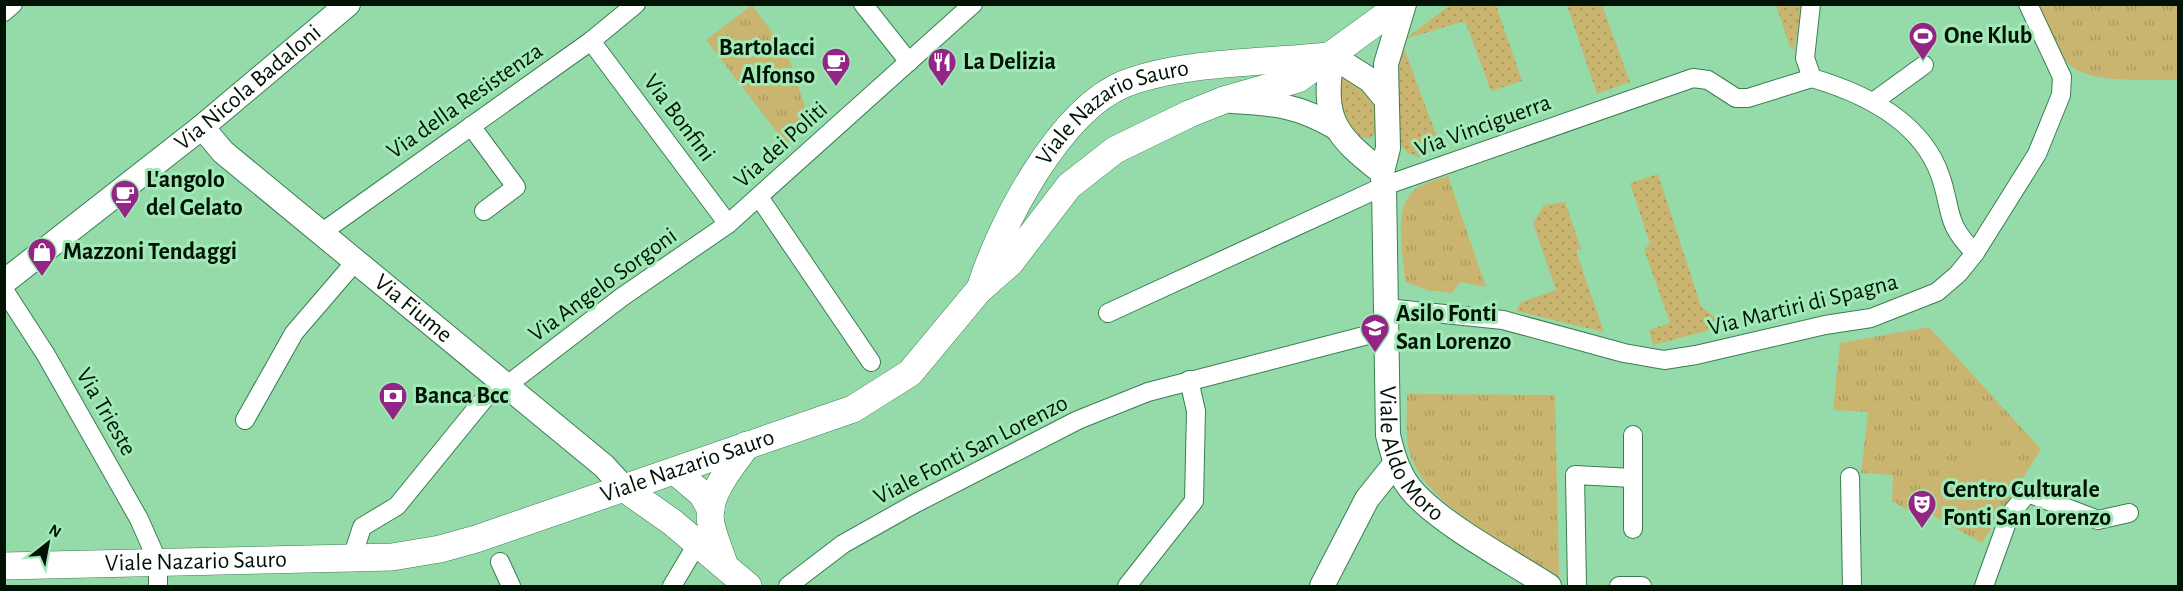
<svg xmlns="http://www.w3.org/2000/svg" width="2183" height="591" font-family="'Alegreya Sans',sans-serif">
  <defs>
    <pattern id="grass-dots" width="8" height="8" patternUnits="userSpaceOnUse" patternTransform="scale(1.5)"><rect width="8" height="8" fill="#c9b570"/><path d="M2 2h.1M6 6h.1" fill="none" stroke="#ab9b5f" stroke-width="1.8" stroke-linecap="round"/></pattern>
    <pattern id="park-tufts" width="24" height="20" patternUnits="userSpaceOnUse" patternTransform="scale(1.5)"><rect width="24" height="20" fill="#c9b570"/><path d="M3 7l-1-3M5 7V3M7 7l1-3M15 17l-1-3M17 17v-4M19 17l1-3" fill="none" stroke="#ab9b5f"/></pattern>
  </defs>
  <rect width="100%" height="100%" fill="#95dbaa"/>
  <g fill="url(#grass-dots)">
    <polygon points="1450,5 1496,5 1522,81 1491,91 1465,21 1405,39"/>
    <polygon points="1567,5 1602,5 1630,82 1597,94"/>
    <polygon points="1776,5 1802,5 1794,51 1790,47"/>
    <polygon points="1403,45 1441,148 1419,157 1408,153 1399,144 1398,76"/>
    <polygon points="1347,73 1375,101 1378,129 1370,139 1354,135 1340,116 1338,79"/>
    <polygon points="1658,174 1701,306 1725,326 1653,345 1649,330 1670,323 1644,249 1650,244 1630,183"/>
    <polygon points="1565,202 1581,249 1576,251 1604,332 1516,311 1521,302 1556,290 1533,223 1544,205"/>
  </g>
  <g fill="url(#park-tufts)">
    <polygon points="752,5 787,52 811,125 786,144 706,40"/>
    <path d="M2039,5H2178V80C2149,79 2096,84 2072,67C2058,57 2046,21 2039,5Z"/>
    <path d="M1448,176L1486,287L1460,282L1452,293L1427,290L1405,282C1404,255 1391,205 1417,188C1426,182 1438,179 1448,176Z"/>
    <polygon points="1929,327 2041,449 1982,543 1918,507 1913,513 1892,501 1893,475 1861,473 1868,412 1833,410 1840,343"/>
    <path d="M1407,394L1555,395L1559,577C1517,550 1432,508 1413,462C1404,441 1407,416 1407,394Z"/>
  </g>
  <polygon fill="#c9b570" points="1978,433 2021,461 1976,531 1933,505"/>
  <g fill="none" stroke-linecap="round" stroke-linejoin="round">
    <g stroke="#397e52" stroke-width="20">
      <g id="minor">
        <polyline points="863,4 909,62"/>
        <polyline points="1811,4 1805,58 1812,78"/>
        <polyline points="4,12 13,4"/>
        <polyline points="591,41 728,224"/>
        <path d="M1812,78C1863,93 1921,121 1940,175C1953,212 1944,222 1975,253"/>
        <polyline points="1873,102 1924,65"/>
        <polyline points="471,126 516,187 484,211"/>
        <polyline points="759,197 871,362"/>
        <polyline points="321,233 591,41 636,4"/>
        <polyline points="4,290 46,355 139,519 158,562 158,586"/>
        <polyline points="1386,308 1503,320 1624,353 1664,360 1696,355 1825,325 1871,318 1937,292 1958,274 1975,253 2037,154 2061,95 2062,77 2028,4"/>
        <polyline points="1108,313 1384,186 1693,78 1708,80 1736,98 1748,98 1812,78"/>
        <polyline points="245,420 294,333 355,262"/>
        <polyline points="1850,477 1852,586"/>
        <polyline points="1633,529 1633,478"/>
        <polyline points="352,558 362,527 397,506 485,398 506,386 622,297 728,224 973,4"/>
        <polyline points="500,562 511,586"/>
        <polyline points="672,586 703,534"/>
        <polyline points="788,586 843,544 916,503 1078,420 1148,392 1387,330"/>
        <polyline points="1127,586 1194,501 1196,411 1189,380"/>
        <polyline points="1577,586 1575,475 1633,478 1633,435"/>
        <polyline points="1619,586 1642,586"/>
        <polyline points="1984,586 2010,514 2028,493 2098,520 2129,513"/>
      </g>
    </g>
    <g stroke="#397e52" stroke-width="26">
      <g id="tertiary">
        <path id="s1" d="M1404,4L1386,64L1388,148L1382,172L1384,186L1388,435C1393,456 1399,477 1415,494C1446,527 1509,560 1549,586"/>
        <path d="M1232,101C1274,103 1299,106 1335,127"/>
        <path id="s2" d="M202,127L223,152L604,466L625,489"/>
        <path d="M1382,172C1333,134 1322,119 1332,56L1370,80L1385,98"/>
        <path id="s3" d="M4,282L202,127L348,4"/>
        <polyline points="1322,586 1367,499 1395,464"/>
      </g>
    </g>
    <g stroke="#397e52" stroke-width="28">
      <g id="secondary">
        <path id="s4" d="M980,289C1000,225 1059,111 1124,84C1182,61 1265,63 1328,56"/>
        <polyline points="676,472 702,494 711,510"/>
        <polyline points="625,489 672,522 748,586"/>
        <path d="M724,564C720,551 714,538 711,524C705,496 732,466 747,445"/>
        <path id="s5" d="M4,566L352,558L392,557L440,549L476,539L853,409L910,373L979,290L1010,263L1069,186L1115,150L1189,114L1224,100L1298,79L1401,4"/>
      </g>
    </g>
    <use href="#minor" stroke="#fff" stroke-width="18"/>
    <use href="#tertiary" stroke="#fff" stroke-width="24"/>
    <use href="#secondary" stroke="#fff" stroke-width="27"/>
  </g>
  <defs>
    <g id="stadium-pin" transform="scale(1.5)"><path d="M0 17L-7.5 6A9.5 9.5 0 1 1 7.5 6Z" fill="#942586" stroke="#a1e9b7"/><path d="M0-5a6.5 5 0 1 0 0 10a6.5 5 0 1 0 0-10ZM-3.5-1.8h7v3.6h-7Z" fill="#fff"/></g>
    <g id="cafe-pin" transform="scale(1.5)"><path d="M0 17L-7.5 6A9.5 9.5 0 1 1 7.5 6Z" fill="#942586" stroke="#a1e9b7"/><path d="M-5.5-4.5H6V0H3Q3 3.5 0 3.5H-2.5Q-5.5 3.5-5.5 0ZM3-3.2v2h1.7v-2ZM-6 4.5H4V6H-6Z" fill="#fff"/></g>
    <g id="restaurant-pin" transform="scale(1.5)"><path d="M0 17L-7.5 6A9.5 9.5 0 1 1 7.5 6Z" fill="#942586" stroke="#a1e9b7"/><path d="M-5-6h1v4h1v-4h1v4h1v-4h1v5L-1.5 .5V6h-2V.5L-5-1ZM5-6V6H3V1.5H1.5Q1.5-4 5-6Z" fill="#fff"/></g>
    <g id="shop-pin" transform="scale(1.5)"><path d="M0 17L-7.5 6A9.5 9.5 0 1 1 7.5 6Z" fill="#942586" stroke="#a1e9b7"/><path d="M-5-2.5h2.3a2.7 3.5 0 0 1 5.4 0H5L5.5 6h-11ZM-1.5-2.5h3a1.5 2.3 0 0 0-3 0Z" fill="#fff"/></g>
    <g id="school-pin" transform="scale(1.5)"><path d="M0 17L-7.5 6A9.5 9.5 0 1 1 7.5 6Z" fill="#942586" stroke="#a1e9b7"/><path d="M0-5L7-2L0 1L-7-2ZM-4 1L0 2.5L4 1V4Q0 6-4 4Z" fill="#fff"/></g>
    <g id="bank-pin" transform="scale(1.5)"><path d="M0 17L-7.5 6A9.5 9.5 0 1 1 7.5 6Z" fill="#942586" stroke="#a1e9b7"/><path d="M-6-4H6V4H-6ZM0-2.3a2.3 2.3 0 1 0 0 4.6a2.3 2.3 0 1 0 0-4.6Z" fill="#fff"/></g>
    <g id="theatre-pin" transform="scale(1.5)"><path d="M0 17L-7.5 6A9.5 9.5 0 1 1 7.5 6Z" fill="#942586" stroke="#a1e9b7"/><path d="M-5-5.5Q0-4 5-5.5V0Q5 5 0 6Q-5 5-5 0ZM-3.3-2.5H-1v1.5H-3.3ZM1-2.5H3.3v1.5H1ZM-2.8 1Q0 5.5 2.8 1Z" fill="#fff"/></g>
  </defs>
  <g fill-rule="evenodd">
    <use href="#stadium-pin" x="1923" y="36"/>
    <use href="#cafe-pin" x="836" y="62"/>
    <use href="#restaurant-pin" x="942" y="62"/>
    <use href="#cafe-pin" x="125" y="194"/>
    <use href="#shop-pin" x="42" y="252"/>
    <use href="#school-pin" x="1375" y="328"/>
    <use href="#bank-pin" x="393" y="396"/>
    <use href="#theatre-pin" x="1922" y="504"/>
  </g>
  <g text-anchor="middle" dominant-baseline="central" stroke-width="6" stroke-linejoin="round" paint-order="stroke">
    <g font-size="24" font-weight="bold" fill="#001304" stroke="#a1e9b7" text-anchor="start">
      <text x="1944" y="36">One Klub</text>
      <text x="815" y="48" text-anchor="end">Bartolacci<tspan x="815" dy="28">Alfonso</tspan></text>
      <text x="963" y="62">La Delizia</text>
      <text x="146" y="180">L'angolo<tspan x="146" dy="28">del Gelato</tspan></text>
      <text x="63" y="252">Mazzoni Tendaggi</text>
      <text x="1396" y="314">Asilo Fonti<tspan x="1396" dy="28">San Lorenzo</tspan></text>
      <text x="414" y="396">Banca Bcc</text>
      <text x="1943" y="490">Centro Culturale<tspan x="1943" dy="28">Fonti San Lorenzo</tspan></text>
    </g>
    <g font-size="24" fill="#001304" stroke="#a1e9b7">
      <text stroke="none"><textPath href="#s3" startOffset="312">Via Nicola Badaloni</textPath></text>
      <text transform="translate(465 101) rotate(-35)">Via della Resistenza</text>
      <text transform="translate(679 118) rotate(53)">Via Bonfini</text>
      <text stroke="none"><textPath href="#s4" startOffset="232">Viale Nazario Sauro</textPath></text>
      <text transform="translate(1483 126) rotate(-20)">Via Vinciguerra</text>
      <text transform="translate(781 145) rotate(-42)">Via dei Politi</text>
      <text transform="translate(603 285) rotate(-36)">Via Angelo Sorgoni</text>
      <text transform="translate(1803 305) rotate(-14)">Via Martiri di Spagna</text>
      <text stroke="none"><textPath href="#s2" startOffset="279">Via Fiume</textPath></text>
      <text transform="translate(106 412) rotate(60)">Via Trieste</text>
      <text stroke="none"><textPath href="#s1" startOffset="460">Viale Aldo Moro</textPath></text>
      <text transform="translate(971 450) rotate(-27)">Viale Fonti San Lorenzo</text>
      <text stroke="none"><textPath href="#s5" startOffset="698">Viale Nazario Sauro</textPath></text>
      <text stroke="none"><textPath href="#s5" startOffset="192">Viale Nazario Sauro</textPath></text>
    </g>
  </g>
  <rect width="2183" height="591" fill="none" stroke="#001304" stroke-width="12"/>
  <g transform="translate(48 543) rotate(31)" stroke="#a1e9b7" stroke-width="4.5" paint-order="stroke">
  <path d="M0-4.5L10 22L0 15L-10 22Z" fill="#001304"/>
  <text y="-9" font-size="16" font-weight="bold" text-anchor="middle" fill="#001304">N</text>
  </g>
</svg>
